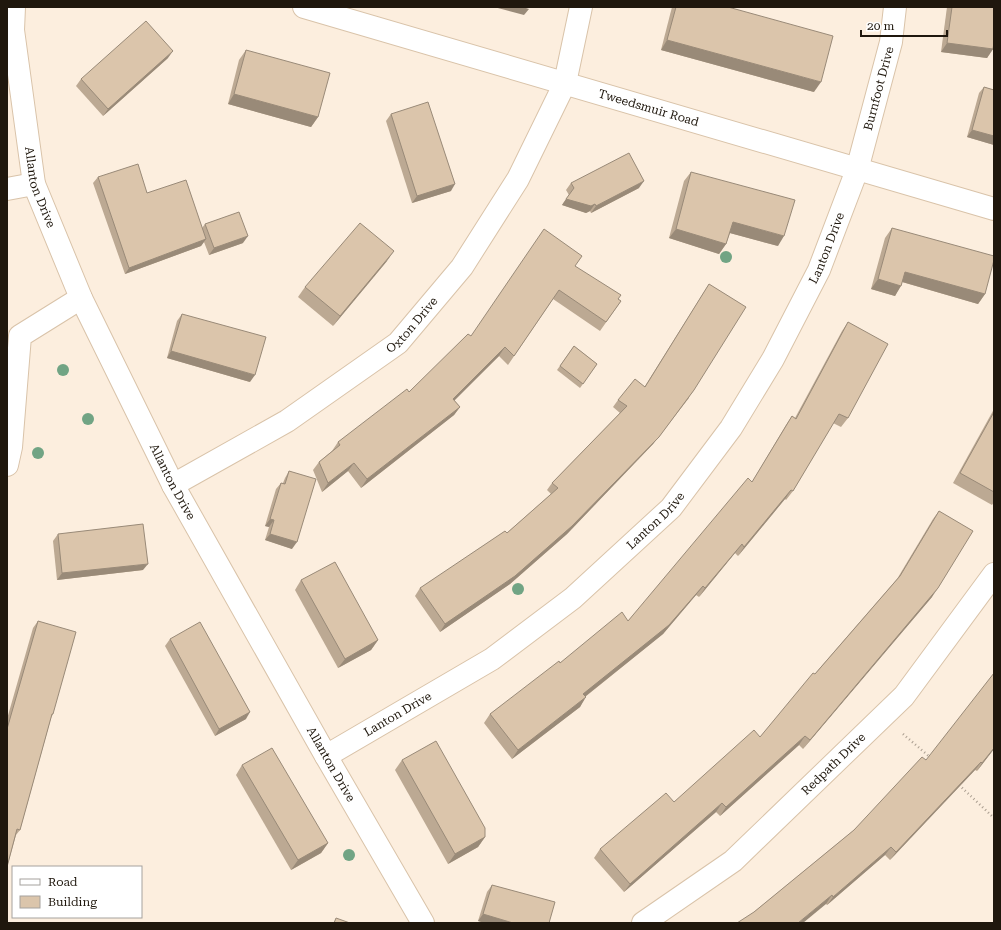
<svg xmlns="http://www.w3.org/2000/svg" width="1001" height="930" font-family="'Roboto Serif',serif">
  <rect width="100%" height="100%" fill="#fceede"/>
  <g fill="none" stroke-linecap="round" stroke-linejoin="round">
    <g stroke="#d9c3a9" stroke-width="24">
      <g id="minor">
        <path id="s1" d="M14,7L13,30L34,184L81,298L173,485L326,756L423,923"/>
        <path id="s2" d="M304,7L994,209"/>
        <polyline points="7,189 34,184"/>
        <polyline points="7,465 11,447 20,336 81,298"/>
        <path id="s3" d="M173,485L287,421L398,343L462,267L518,179L565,83L581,7"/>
        <path id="s4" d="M326,756L492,659L573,598L671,508L731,428L773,359L819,270L857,170L891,42L895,7"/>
        <path id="s5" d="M643,923L733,861L904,696L994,574"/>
      </g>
    </g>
    <g stroke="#aa9e90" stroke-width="2.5" stroke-dasharray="1 3" stroke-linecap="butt">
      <polyline points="903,734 931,758"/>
      <polyline points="959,785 994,818"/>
    </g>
    <use href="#minor" stroke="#fff" stroke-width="22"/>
  </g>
  <g fill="#71a484">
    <circle cx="726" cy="257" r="6"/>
    <circle cx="63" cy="370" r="6"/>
    <circle cx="88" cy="419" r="6"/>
    <circle cx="38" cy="453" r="6"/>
    <circle cx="518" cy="589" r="6"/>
    <circle cx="349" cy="855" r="6"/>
  </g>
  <g fill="#bca993">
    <polygon points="672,7 728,7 814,92 661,50"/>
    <polygon points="947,7 994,7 993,49 987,58 941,52"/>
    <polygon points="246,50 318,117 311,127 228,104 239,60"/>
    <polygon points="168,58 103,116 76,86 81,79"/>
    <polygon points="984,87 994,90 994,145 967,137 979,93"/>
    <polygon points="391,114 451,191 412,203 386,121"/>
    <polygon points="691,172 778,246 730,233 726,244 719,254 669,238 684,181"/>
    <polygon points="98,177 147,193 202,228 205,224 243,243 209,255 204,242 201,246 125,274 93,183"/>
    <polygon points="571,183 639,188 591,213 590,211 586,213 562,205 569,195 566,190"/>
    <polygon points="892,228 985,294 978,304 902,282 895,296 871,289 885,238"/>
    <polygon points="387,261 333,326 298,297 305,287"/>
    <polygon points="575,266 621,301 600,331 553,299 508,365 499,356 454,400 460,407 454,415 361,488 348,471 322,492 313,470 319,462 332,451 338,442 409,392 471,336"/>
    <polygon points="709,284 689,398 653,444 567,534 510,584 440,632 415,596 420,588 507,533 551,494 547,490 552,483 620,413 613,407 618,400 645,386"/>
    <polygon points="182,314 250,382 167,358 177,321"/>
    <polygon points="848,322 848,418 841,427 833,423 793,491 786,500 785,499 738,556 735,553 699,597 696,595 663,634 585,697 580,707 512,759 484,723 490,714 560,663 628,621 752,482 786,425 792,416 795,418 842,331"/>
    <polygon points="574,346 597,364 580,388 557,370"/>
    <polygon points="994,409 994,502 992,505 953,483"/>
    <polygon points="289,471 292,549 265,540 269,527 265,526 276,489 281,483 283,483 285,478"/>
    <polygon points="939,511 932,597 803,749 799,745 720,816 716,812 624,892 594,858 600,849 674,802 760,737 897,579 933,519"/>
    <polygon points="58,534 143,570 57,580 53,541"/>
    <polygon points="301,580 378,640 371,650 338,668 295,590"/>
    <polygon points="38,621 53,714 51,718 20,830 16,835 7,867 7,719 33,628"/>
    <polygon points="170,639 246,719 215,736 165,646"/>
    <polygon points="994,749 977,771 975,770 890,860 885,855 827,905 826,904 754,912 854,830 926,760"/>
    <polygon points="402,760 485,837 478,847 448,864 395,770"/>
    <polygon points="242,765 328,843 321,853 291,870 236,775"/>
    <polygon points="492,885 549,923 485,923 478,921 487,892"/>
  </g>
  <g fill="#998a78">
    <polygon points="494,7 523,7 529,9 524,15"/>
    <polygon points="652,7 664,7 664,8"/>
    <polygon points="667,40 821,82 814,92 661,50"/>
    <polygon points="947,43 993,49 987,58 941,52"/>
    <polygon points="173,51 168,58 103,116 108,109"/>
    <polygon points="234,94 318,117 311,127 228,104"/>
    <polygon points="972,130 994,136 994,145 967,137"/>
    <polygon points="644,181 639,188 591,213 596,206"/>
    <polygon points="455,184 451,191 412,203 417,196"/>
    <polygon points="566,199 595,204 590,211 586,213 562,205"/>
    <polygon points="733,222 784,236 778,246 726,232"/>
    <polygon points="676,229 726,244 719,254 669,238"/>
    <polygon points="248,236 243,243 209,255 214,248"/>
    <polygon points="206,239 201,246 125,274 129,268"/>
    <polygon points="394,251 387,261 333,326 340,316"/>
    <polygon points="905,272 985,294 978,304 899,281"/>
    <polygon points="878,279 901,286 895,296 871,289"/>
    <polygon points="505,347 499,356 447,408 453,399"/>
    <polygon points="171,351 255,375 250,382 167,358"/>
    <polygon points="694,390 653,444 567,534 510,584 440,632 445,624"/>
    <polygon points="460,407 454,415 361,488 367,479"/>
    <polygon points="354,463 348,471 322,492 328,483"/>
    <polygon points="791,490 785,499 738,556 744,547"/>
    <polygon points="270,519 274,520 269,527 265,526"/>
    <polygon points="270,534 297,542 292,549 265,540"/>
    <polygon points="742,544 735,553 699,597 705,588"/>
    <polygon points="148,564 143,570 57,580 62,573"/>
    <polygon points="703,586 696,595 663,634 577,703 583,694"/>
    <polygon points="938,588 932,597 803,749 810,740"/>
    <polygon points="378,640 371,650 338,668 345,659"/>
    <polygon points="586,697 580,707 512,759 518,750"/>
    <polygon points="250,712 246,719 215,736 219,729"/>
    <polygon points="805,736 799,745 720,816 726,807"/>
    <polygon points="994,748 994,749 977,771 982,763"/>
    <polygon points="981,762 975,770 890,860 896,852"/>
    <polygon points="722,803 716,812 624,892 630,884"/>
    <polygon points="485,837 478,847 448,864 455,854"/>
    <polygon points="328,843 321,853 291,870 298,860"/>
    <polygon points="891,847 885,855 827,905 833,897"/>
    <polygon points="832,895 826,904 803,923 798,923"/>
    <polygon points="483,914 513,923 485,923 478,921"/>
  </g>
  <g fill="#dbc5ab" stroke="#998a78">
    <polygon points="676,7 728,7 833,36 821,82 667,40"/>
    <polygon points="952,7 994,7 994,43 993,49 947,43"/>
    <polygon points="146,21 173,51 108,109 81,79"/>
    <polygon points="246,50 330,73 318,117 234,94"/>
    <polygon points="984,87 994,90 994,136 972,130"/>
    <polygon points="428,102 455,184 417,196 391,114"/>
    <polygon points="629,153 644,181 596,206 595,204 591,206 566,199 574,188 571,183"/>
    <polygon points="138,164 147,193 186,180 206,239 129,268 98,177"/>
    <polygon points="691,172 795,200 784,236 733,222 726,244 676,229"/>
    <polygon points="239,212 248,236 214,248 205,224"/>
    <polygon points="360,223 394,251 340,316 305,287"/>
    <polygon points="892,228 994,256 994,260 985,294 905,272 901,286 878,279"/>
    <polygon points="544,229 582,256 575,266 621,295 618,299 621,301 606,322 559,290 514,356 505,347 453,399 460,407 367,479 354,463 328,483 319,462 340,445 338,442 407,389 409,392 468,334 471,336"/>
    <polygon points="709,284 746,307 694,390 659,437 572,526 515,576 445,624 420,588 505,531 507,533 558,488 552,483 627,406 618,400 635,379 645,387"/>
    <polygon points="182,314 266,337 255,375 171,351"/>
    <polygon points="848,322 888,344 848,418 839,414 793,491 791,490 744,547 742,544 705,588 703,586 669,625 583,694 586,697 518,750 490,714 559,661 560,663 622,612 628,621 748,478 752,482 792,416 796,419"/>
    <polygon points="574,346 597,364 583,384 560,366"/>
    <polygon points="994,412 994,492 960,473"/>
    <polygon points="289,471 316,479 297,542 270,534 274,520 270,519 281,483 285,484"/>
    <polygon points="939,511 973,531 938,588 810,740 805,736 726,807 722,803 630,884 600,849 666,793 674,802 754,730 760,737 813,673 815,674 900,576"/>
    <polygon points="143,524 148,564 62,573 58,534"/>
    <polygon points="335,562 378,640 345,659 301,580"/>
    <polygon points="38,621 76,632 53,714 52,714 20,830 17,829 7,867 7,729"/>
    <polygon points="200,622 250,712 219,729 170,639"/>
    <polygon points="994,673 994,748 982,763 981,762 896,852 891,847 833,897 832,895 798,923 737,923 754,912 854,830 922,757 926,760"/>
    <polygon points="436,741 485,828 485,837 455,854 402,760"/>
    <polygon points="272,748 328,843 298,860 242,765"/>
    <polygon points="492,885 555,902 549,923 513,923 483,914"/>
    <polygon points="336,918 350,923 334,923"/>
  </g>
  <g text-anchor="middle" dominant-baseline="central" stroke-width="3" stroke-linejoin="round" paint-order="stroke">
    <g font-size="12" fill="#1f170d" stroke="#fff">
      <text stroke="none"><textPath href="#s4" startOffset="899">Burnfoot Drive</textPath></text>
      <text stroke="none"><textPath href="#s2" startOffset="359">Tweedsmuir Road</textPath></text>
      <text stroke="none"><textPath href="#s1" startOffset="183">Allanton Drive</textPath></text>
      <text stroke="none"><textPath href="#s4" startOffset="731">Lanton Drive</textPath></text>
      <text stroke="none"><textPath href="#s3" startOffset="289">Oxton Drive</textPath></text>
      <text stroke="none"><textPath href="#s1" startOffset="507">Allanton Drive</textPath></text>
      <text stroke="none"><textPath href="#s4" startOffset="407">Lanton Drive</textPath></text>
      <text stroke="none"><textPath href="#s4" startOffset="83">Lanton Drive</textPath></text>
      <text stroke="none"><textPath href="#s1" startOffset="831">Allanton Drive</textPath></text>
      <text stroke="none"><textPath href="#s5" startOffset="249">Redpath Drive</textPath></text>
    </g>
  </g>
  <rect width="1001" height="930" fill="none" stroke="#1f170d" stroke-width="16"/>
  <rect x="12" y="866" width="130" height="52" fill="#ffffff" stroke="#a5a29e"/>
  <rect x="20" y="879" width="20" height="6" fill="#ffffff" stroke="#a5a29e"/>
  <text x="48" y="886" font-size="12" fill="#1f170d">Road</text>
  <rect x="20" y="896" width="20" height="12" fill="#dbc5ab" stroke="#a5a29e"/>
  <text x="48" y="906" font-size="12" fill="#1f170d">Building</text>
  <path d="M861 30v6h86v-6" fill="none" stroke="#1f170d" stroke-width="2"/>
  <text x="867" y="30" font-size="12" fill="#1f170d" stroke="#ffffff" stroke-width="3" paint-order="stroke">20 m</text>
</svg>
